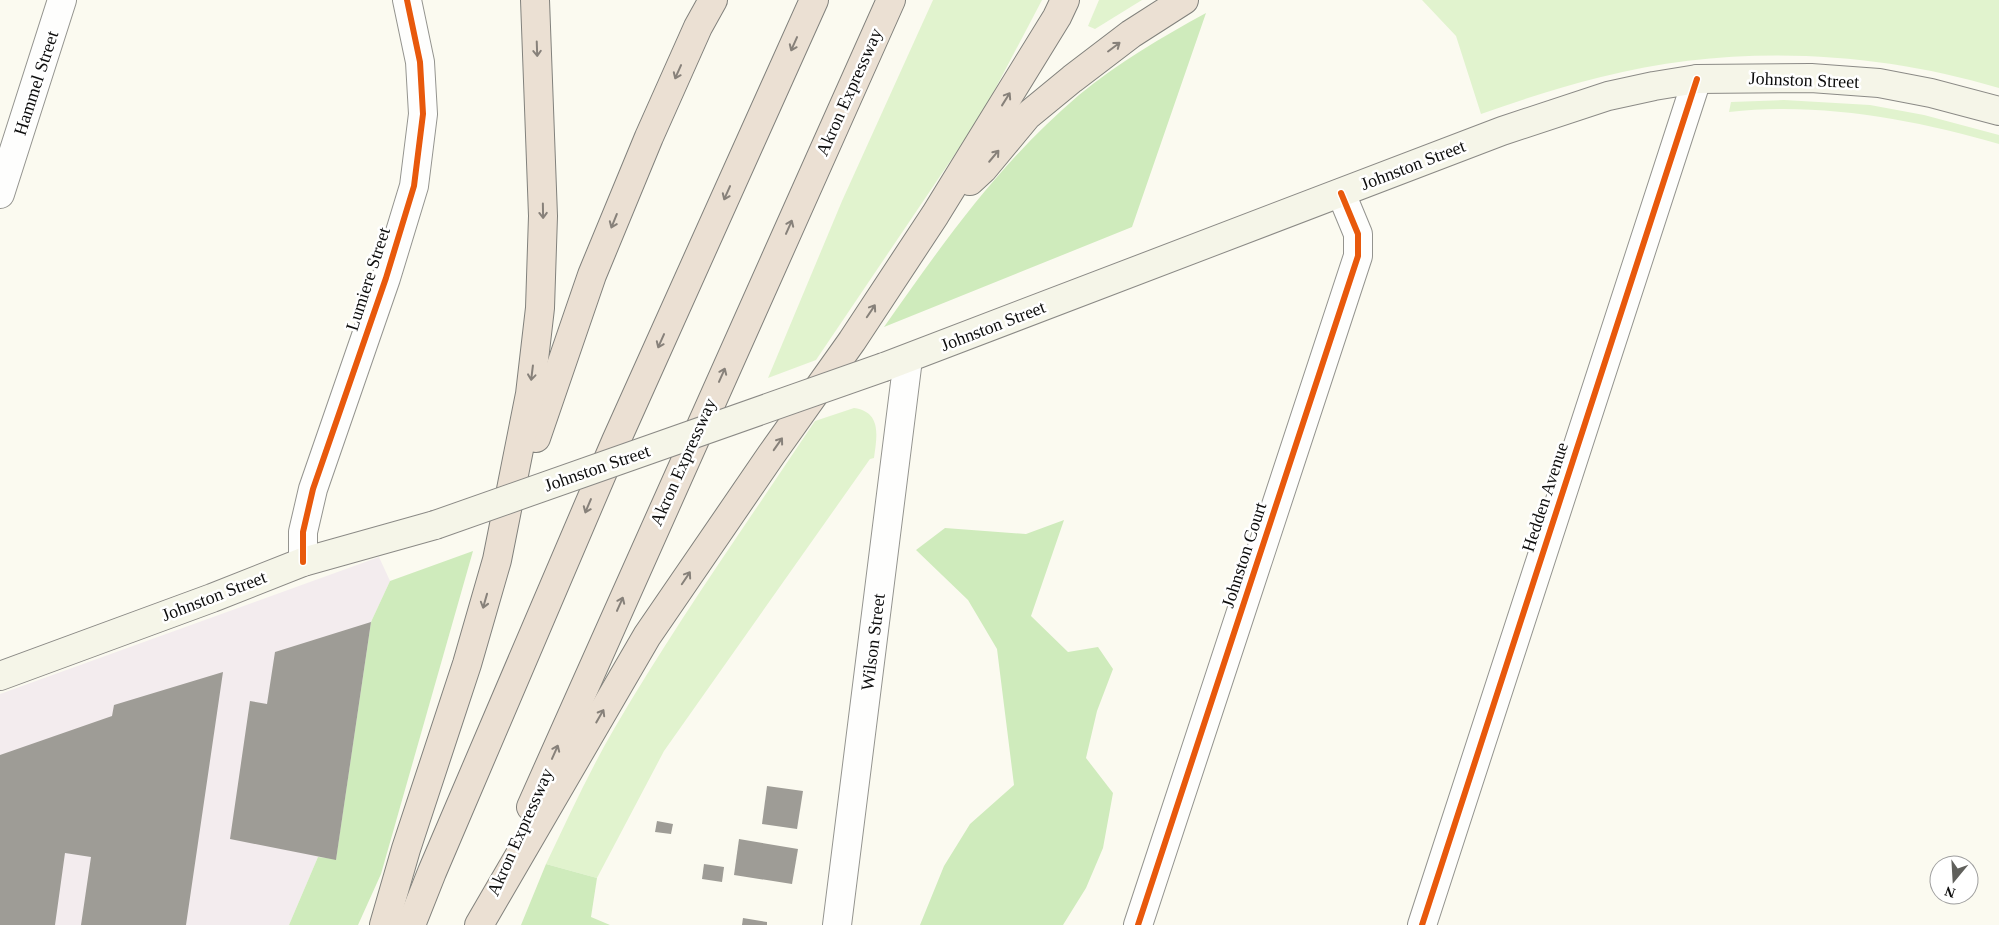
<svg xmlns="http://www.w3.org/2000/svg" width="1999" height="925" font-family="'Times New Roman',serif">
  <rect width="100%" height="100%" fill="#fbfaf0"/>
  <polygon fill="#f3ecee" points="379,557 390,581 371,622 336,860 318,857 289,925 0,925 0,694"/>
  <g fill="#e1f3ce">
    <polygon points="933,0 1042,0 982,114 816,360 768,378 842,201"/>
    <polygon points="1099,0 1142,0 1095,29 1088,26"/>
    <path d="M1422,0H1999V88C1871,50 1731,44 1601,77C1560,87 1521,100 1481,114L1456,36Z"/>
    <path d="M1784,100L1870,105L1924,115L1999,135V144C1912,119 1820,102 1729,112L1731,102Z"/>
    <path d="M854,408C882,412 877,436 874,458L870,459L664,751L597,878L546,864C568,818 589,772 614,729C676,623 747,523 815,421Z"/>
  </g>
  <g fill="#cfebbc">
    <path d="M1206,13L1132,227L884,327C943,243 999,163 1079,95C1118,63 1162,37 1206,13Z"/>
    <polygon points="1064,520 1031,616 1068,652 1098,647 1113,669 1097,711 1086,758 1113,793 1103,848 1086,888 1063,925 920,925 944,866 970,824 1014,785 997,649 968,600 916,550 945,528 1026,534"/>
    <polygon points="473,551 381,874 358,925 289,925 318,857 336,859 371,622 390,581"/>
    <polygon points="546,864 597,878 591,917 610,925 521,925"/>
  </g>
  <g fill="#9e9c96">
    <polygon points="371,622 336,860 230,839 250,701 267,704 275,652"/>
    <polygon points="223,672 186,925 81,925 91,857 65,853 55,925 0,925 0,755 112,716 114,705"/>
    <polygon points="767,786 803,791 797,829 762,824"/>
    <polygon points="657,821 673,824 671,834 655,832"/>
    <polygon points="739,839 798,849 792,884 734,875"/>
    <polygon points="704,864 724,867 722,882 702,879"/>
    <polygon points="743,918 767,922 767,925 742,925"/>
  </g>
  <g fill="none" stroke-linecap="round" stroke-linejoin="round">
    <g stroke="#94948f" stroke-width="30">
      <g id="minor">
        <polyline points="0,194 62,0"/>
        <polyline points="303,562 303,532 313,489 386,278 414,186 423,114 420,62 407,0"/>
        <polyline points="837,925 908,359"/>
        <polyline points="1138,925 1358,256 1358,234 1341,193"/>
        <polyline points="1422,925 1697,79"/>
      </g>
    </g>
    <g stroke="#8b8a86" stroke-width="30">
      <g id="secondary">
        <polyline points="884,367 1502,131 1608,96 1654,86 1697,79 1811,78 1879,83 1931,93 1999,111"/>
        <polyline points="0,676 212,598 303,562 435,525"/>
      </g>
    </g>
    <g stroke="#81817c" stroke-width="30">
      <g id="motorway">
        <polyline points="970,181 983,169 1027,116 1072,79 1131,34 1184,0"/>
        <polyline points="536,438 592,275 649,137 698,27 713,0"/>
        <polyline points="531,807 891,0"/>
        <polyline points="384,925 406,849 467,664 497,560 530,394 540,308 543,216 535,0"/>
        <polyline points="411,925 432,872 616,441 814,0"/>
        <polyline points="479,925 647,636 771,455 852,341 935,215 1057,17 1065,0"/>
      </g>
    </g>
    <use href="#minor" stroke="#fefefd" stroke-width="28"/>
    <use href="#secondary" stroke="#f5f5e8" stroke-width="28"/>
    <use href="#motorway" stroke="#ebe0d3" stroke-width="28"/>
    <g stroke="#8b8a86" stroke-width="30" stroke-linecap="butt">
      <polyline id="secondary-bridge" points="435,525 884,367"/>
    </g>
    <use href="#secondary-bridge" stroke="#f5f5e8" stroke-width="28"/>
    <g stroke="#fff" stroke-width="9">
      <g id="cycleway">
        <polyline points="303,562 303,532 313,489 386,278 414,186 423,114 420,62 407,0"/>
        <polyline points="1138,925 1358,256 1358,234 1341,193"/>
        <polyline points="1422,925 1697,79"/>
      </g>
    </g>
    <use href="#cycleway" stroke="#e8590c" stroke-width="6"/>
  </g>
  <defs><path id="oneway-shaft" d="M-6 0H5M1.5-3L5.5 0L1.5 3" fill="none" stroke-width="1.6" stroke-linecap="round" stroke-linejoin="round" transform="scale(1.25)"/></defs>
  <g stroke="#87817a">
    <use href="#oneway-shaft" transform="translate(794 44) rotate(114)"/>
    <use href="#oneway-shaft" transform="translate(1114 47) rotate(-37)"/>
    <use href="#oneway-shaft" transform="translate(537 49) rotate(88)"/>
    <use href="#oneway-shaft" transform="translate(678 72) rotate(114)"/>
    <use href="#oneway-shaft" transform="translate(1006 99) rotate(-58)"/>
    <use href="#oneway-shaft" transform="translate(994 156) rotate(-50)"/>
    <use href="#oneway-shaft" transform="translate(727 193) rotate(114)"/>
    <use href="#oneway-shaft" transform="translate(543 211) rotate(89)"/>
    <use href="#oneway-shaft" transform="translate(614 221) rotate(112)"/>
    <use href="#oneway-shaft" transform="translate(789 227) rotate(-66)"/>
    <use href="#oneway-shaft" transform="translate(871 311) rotate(-56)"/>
    <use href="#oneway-shaft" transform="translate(661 341) rotate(114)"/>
    <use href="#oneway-shaft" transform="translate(532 373) rotate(97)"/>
    <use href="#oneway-shaft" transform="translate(722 375) rotate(-66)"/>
    <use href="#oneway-shaft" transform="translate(778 444) rotate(-55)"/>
    <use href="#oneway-shaft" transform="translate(588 506) rotate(113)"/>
    <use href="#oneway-shaft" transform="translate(686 578) rotate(-56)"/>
    <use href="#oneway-shaft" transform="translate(485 601) rotate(106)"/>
    <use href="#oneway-shaft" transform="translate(620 604) rotate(-66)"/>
    <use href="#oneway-shaft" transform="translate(600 716) rotate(-60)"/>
    <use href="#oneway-shaft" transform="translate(555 752) rotate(-66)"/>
  </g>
  <g text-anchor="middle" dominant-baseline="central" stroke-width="5" stroke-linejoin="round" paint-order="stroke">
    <g font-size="18" fill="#0d0d0d" stroke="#fff">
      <text transform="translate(1804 80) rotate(2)">Johnston Street</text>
      <text transform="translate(36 83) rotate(-72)">Hammel Street</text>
      <text transform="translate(849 92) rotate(-66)">Akron Expressway</text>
      <text transform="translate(1413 165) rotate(-21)">Johnston Street</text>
      <text transform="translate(368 279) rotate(-72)">Lumiere Street</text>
      <text transform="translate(993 326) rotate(-21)">Johnston Street</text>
      <text transform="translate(683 462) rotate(-66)">Akron Expressway</text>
      <text transform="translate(597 468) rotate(-19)">Johnston Street</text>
      <text transform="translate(1545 497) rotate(-72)">Hedden Avenue</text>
      <text transform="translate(1244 555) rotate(-72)">Johnston Court</text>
      <text transform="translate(214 596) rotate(-21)">Johnston Street</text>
      <text transform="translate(873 642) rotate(-83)">Wilson Street</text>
      <text transform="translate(520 832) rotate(-66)">Akron Expressway</text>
    </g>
  </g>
  <g transform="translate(1954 880) rotate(198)"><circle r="24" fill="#ffffff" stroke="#9e9e9e"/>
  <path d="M0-4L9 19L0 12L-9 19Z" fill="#60605c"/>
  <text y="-8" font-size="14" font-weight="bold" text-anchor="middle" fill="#0d0d0d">N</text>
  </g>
</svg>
